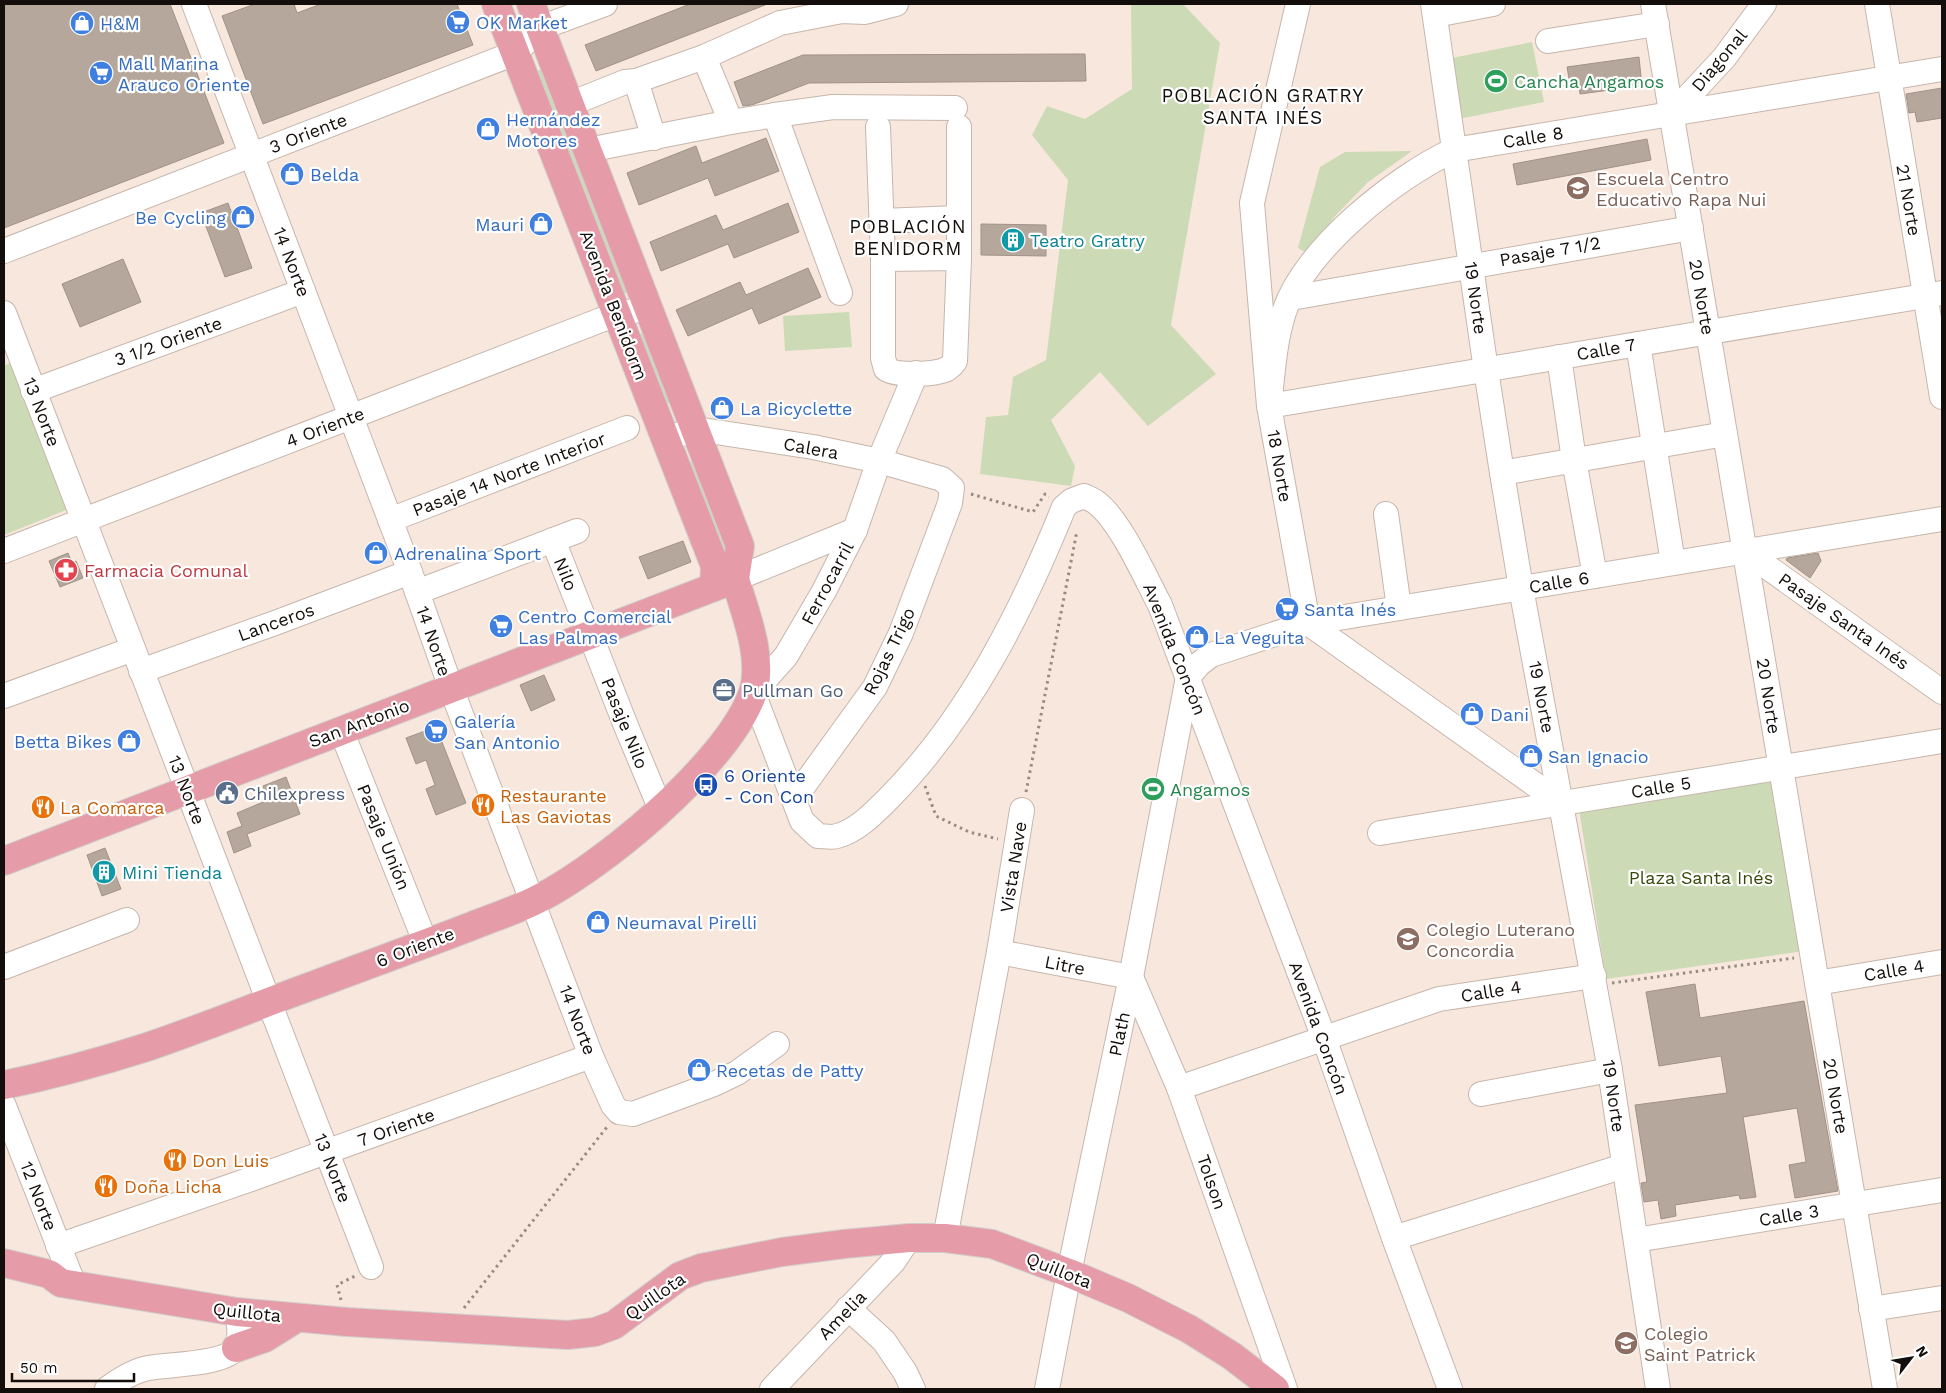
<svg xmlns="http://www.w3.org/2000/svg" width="1946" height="1393" font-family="'Work Sans',sans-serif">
  <rect width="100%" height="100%" fill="#f8e7dc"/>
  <g fill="#ccdbb6">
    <polygon points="1131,4 1183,4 1220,43 1171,325 1216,374 1148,426 1100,372 1051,420 1075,466 1071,486 980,474 986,417 1008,415 1013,377 1046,360 1068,180 1032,135 1047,106 1085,119 1132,89"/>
    <polygon points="1532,42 1544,102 1459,119 1447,59"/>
    <polygon points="542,69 629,288 625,294 620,294 533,73"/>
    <polygon points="1412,151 1368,182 1336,215 1307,253 1298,248 1320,167 1345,152"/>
    <polygon points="849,312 852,347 785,351 783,316"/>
    <polygon points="646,332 673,401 665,405 639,334"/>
    <polygon points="14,361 71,508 4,535 4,366"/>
    <polygon points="698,459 732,548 722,554 689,462"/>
    <polygon points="1774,777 1804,951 1606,979 1579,809"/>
  </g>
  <g fill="#b5a79b" stroke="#9f9286">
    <polygon points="4,4 170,4 224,143 4,228"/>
    <polygon points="255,4 294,4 297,13 321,4 457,4 473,45 263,124 222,16"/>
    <polygon points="690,4 765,5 596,71 585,45"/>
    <polygon points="1085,54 1086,81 809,83 752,105 743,106 734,82 803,55"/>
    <polygon points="1639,57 1641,77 1639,77 1640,86 1580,94 1579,83 1570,84 1567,67"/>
    <polygon points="1942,88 1942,118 1917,122 1915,112 1909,113 1906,94"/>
    <polygon points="766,138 779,171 715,196 708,178 639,205 627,173 696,146 702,163"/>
    <polygon points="1647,139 1651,160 1517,185 1513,164"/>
    <polygon points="228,203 252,268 225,277 201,213"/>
    <polygon points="788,203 799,232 734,258 728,244 661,271 650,242 716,215 723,230"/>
    <polygon points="981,224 1046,225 1046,256 981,255"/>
    <polygon points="123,259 141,302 80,327 62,284"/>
    <polygon points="808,268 821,297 759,324 752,308 688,336 676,310 740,282 746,295"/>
    <polygon points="683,541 691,562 648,579 639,557"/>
    <polygon points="68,553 72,563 76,561 83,578 60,587 49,561"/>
    <polygon points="1818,553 1821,561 1810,578 1786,560 1787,558"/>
    <polygon points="544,675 555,700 531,711 520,685"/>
    <polygon points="436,727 466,803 436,815 426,789 435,785 426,760 416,764 406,738"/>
    <polygon points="286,777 300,814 247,834 251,846 234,853 227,832 242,826 237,813 268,800 263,786"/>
    <polygon points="105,848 121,889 102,896 87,855"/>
    <polygon points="1695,984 1700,1018 1804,1001 1838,1191 1795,1198 1789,1165 1806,1162 1797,1108 1743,1117 1756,1197 1740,1199 1739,1195 1675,1205 1676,1216 1661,1219 1658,1200 1644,1202 1641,1183 1647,1182 1635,1105 1727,1093 1721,1056 1659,1066 1646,992"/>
  </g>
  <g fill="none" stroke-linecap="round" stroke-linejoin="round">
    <g stroke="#c6b6ac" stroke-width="26">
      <g id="minor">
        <polyline points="194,4 351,417 410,572 451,688 591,1056 613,1105 619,1112 633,1114 714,1084 737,1073 777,1044"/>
        <polyline points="1298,4 1252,203 1269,406 1308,623 1561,803"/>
        <polyline points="1433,4 1486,370 1502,473 1521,588 1610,1070 1658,1389"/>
        <polyline points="1653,4 1885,1389"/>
        <polyline points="1877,4 1942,397"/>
        <polyline points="1435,15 1493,4"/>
        <polyline points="1548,41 1657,24"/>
        <polyline points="704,57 731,122"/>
        <path d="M1942,69L1454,150C1395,177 1305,249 1284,312C1274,343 1273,374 1269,406L1942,293"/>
        <polyline points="636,81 654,138"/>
        <polyline points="570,104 625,82 636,81 704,57 780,23 842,11 865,12 896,4"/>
        <polyline points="1672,114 1724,58 1764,4"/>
        <polyline points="775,115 833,107 955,108"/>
        <path d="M878,127L883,259V358L886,369C897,376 935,375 947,369C950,367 953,364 955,361L959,258V127"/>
        <polyline points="588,150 731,122 775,115 840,293"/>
        <polyline points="881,221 959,218"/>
        <polyline points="4,251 515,53 540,28 605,4"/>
        <polyline points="883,259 959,258"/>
        <polyline points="1291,298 1691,228"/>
        <polyline points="4,313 371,1267"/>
        <polyline points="1638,344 1673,563"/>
        <polyline points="1559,357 1574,460 1595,576"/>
        <path d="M916,373L879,461L855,530L824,591L786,656L753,693L802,821L818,836C824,836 832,838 837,836C857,831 875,812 889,798C969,717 1022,611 1064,507L1071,501L1084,496C1088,498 1093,500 1097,503C1121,522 1145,577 1160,605L1324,1038L1394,1238L1450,1389"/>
        <polyline points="33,391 303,291"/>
        <polyline points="666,439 696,429 813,447 879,461 942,479 952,488 950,503 901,633 875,687 794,799"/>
        <polyline points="1502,473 1725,434"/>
        <polyline points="1386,514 1399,608"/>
        <polyline points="390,520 627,428"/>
        <polyline points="553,540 626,726 661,810"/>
        <polyline points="4,551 601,320 618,314 648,308"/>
        <polyline points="1745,551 1942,692"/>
        <polyline points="735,579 855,530"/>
        <polyline points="417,592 577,531"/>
        <polyline points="141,671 275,623 410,572"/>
        <polyline points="4,696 133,649"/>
        <polyline points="341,730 426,944"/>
        <polyline points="1380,833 1942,741"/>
        <polyline points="999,952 1131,977 1179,1088 1285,1389"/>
        <polyline points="4,967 127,920"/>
        <polyline points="1817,983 1942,962"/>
        <polyline points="1179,1088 1439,999 1594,976"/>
        <polyline points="1481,1094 1610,1070"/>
        <polyline points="4,1106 74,1285"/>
        <polyline points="945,1238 999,952 1022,810"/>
        <polyline points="1394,1238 1624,1166"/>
        <polyline points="1636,1240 1942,1190"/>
        <polyline points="58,1246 254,1178 591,1056"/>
        <polyline points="848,1308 884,1341 905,1372 913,1389"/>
        <polyline points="1871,1309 1942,1298"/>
        <path d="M107,1389C119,1380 133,1371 148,1368C168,1364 227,1365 236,1347C242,1337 239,1323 237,1312"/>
        <polyline points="772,1389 893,1262 909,1238"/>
        <polyline points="1047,1389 1069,1273 1131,977 1188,677 1199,664 1211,655 1308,623 1942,519"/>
      </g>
    </g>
    <g stroke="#d0cfce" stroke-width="30">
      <g id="major">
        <polyline points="496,4 715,566 714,587"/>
        <polyline points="531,4 740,546 735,579"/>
        <path d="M4,861L735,579C745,612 765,661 752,695C726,765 599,870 532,902C513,911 492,918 472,926C420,946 367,965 314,985C259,1005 203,1028 147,1047C100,1062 52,1075 4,1085"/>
        <polyline points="4,1263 49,1274 61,1283 237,1312 347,1322 568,1335 595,1332 614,1325 680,1276 701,1268 782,1252 844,1244 909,1238 945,1238 992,1244 1069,1273 1128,1298 1189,1329 1232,1356 1275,1389"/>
        <polyline points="236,1348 265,1338 297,1318"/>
      </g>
    </g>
    <g stroke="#978b84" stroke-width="3" stroke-dasharray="2.5 4" stroke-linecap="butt">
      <polyline points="971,494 1033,512 1045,494 1049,497"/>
      <polyline points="925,786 936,816 969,832 998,839"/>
      <polyline points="1026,792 1077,531"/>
      <polyline points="1612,983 1794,958"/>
      <polyline points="341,1300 337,1285 355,1276"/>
      <polyline points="464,1308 607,1127"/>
    </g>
    <use href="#minor" stroke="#fff" stroke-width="24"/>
    <use href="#major" stroke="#e59ca8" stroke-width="28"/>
  </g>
  <defs>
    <g id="supermarket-disc" transform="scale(1.25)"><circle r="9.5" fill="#3f7fe0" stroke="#fff"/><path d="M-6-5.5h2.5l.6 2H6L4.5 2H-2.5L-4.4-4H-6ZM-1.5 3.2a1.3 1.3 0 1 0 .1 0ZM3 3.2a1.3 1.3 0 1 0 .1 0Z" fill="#fff"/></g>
    <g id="shop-disc" transform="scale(1.25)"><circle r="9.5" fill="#3f7fe0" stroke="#fff"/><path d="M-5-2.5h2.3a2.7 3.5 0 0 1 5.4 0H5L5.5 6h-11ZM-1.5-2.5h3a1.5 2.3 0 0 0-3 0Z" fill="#fff"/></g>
    <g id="stadium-disc" transform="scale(1.25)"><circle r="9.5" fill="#2e9e5b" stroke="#fff"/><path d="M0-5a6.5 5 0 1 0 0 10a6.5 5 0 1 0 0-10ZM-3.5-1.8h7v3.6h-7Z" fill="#fff"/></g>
    <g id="school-disc" transform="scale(1.25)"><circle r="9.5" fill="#8d6e63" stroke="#fff"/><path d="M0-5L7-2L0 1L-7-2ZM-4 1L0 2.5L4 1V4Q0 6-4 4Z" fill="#fff"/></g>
    <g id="building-disc" transform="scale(1.25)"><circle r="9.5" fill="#0f9aa8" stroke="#fff"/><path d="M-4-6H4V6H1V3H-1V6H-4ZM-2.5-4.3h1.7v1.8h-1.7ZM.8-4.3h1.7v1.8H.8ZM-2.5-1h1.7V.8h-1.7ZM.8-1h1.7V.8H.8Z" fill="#fff"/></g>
    <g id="pharmacy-disc" transform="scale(1.25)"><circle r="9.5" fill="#e0444e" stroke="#fff"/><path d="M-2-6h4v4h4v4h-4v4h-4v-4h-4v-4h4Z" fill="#fff"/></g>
    <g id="office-disc" transform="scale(1.25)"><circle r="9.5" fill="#5c6f8a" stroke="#fff"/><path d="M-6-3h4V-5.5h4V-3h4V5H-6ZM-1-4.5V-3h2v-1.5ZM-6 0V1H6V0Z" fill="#fff"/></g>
    <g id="bus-disc" transform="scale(1.25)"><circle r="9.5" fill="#1a4fb4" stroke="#fff"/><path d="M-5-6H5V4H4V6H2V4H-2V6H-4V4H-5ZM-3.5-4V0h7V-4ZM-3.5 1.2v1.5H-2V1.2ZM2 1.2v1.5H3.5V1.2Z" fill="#fff"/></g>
    <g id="civic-disc" transform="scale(1.25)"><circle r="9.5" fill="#5c6f8a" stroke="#fff"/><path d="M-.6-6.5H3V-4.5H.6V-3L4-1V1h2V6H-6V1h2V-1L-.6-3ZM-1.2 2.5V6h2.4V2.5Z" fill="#fff"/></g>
    <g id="restaurant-disc" transform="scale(1.25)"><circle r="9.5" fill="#e8710a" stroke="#fff"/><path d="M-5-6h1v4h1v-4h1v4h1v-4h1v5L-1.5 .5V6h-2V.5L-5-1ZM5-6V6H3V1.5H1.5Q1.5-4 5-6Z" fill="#fff"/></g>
  </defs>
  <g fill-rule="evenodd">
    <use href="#supermarket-disc" x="458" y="22"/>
    <use href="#shop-disc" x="82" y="23"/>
    <use href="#supermarket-disc" x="101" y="73"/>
    <use href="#stadium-disc" x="1496" y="81"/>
    <use href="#shop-disc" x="488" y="129"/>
    <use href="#shop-disc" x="292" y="174"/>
    <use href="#school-disc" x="1578" y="188"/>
    <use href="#shop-disc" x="243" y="217"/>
    <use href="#shop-disc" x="541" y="224"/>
    <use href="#building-disc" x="1013" y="240"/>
    <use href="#shop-disc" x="722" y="408"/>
    <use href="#shop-disc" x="376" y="553"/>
    <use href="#pharmacy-disc" x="66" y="570"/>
    <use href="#supermarket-disc" x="1287" y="609"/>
    <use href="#supermarket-disc" x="501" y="626"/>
    <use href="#shop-disc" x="1197" y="637"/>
    <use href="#office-disc" x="724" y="690"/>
    <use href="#shop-disc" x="1472" y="714"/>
    <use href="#supermarket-disc" x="436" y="731"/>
    <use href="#shop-disc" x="129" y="741"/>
    <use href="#shop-disc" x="1531" y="756"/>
    <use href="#bus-disc" x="706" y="785"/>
    <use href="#stadium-disc" x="1153" y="789"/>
    <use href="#civic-disc" x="227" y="793"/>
    <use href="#restaurant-disc" x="483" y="805"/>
    <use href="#restaurant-disc" x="43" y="807"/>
    <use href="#building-disc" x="104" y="872"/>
    <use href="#shop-disc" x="598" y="922"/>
    <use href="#school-disc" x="1408" y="939"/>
    <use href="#shop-disc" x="699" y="1070"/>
    <use href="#restaurant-disc" x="175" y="1160"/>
    <use href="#restaurant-disc" x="106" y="1186"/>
    <use href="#school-disc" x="1626" y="1343"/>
  </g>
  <g text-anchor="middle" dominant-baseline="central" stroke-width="4.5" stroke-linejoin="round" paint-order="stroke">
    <g font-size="18" fill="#366cbe" stroke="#fff" text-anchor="start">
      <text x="476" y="22">OK Market</text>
      <text x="100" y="23">H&amp;M</text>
      <text x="118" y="63">Mall Marina<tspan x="118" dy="21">Arauco Oriente</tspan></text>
      <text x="506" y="119">Hernández<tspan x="506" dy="21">Motores</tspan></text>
      <text x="310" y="174">Belda</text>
      <text x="226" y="217" text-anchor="end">Be Cycling</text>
      <text x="524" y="224" text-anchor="end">Mauri</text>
      <text x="740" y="408">La Bicyclette</text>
      <text x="394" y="553">Adrenalina Sport</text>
      <text x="1304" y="609">Santa Inés</text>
      <text x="518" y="616">Centro Comercial<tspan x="518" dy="21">Las Palmas</tspan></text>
      <text x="1214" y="637">La Veguita</text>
      <text x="1490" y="714">Dani</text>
      <text x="454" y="721">Galería<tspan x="454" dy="21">San Antonio</tspan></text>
      <text x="112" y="741" text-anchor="end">Betta Bikes</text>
      <text x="1548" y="756">San Ignacio</text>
      <text x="616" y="922">Neumaval Pirelli</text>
      <text x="716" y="1070">Recetas de Patty</text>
    </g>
    <g font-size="18" fill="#130e0b" stroke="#fff">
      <text transform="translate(1719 60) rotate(-50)">Diagonal</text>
      <text transform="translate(308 133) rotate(-21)">3 Oriente</text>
      <text transform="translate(1533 137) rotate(-9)">Calle 8</text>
      <text transform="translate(1909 200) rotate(80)">21 Norte</text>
      <text transform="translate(1550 251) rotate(-10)">Pasaje 7 1/2</text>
      <text transform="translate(292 262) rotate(69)">14 Norte</text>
      <text transform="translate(1702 297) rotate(80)">20 Norte</text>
      <text transform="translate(1476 298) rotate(82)">19 Norte</text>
      <text transform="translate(614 305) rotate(69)">Avenida Benidorm</text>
      <text transform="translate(168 341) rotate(-20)">3 1/2 Oriente</text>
      <text transform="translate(1606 349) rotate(-10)">Calle 7</text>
      <text transform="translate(42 412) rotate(69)">13 Norte</text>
      <text transform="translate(325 427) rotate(-21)">4 Oriente</text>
      <text transform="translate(811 448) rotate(10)">Calera</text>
      <text transform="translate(1280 466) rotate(80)">18 Norte</text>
      <text transform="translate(509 474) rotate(-21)">Pasaje 14 Norte Interior</text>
      <text transform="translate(566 574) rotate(68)">Nilo</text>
      <text transform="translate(1559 582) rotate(-9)">Calle 6</text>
      <text transform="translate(827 583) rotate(-62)">Ferrocarril</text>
      <text transform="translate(1844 621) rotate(35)">Pasaje Santa Inés</text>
      <text transform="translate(276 622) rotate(-20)">Lanceros</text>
      <text transform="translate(434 641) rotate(71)">14 Norte</text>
      <text transform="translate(1175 649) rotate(68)">Avenida Concón</text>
      <text transform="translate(889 651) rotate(-64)">Rojas Trigo</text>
      <text transform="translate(1769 696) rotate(81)">20 Norte</text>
      <text transform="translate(1542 697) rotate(79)">19 Norte</text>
      <text transform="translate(359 723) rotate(-21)">San Antonio</text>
      <text transform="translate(625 723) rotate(68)">Pasaje Nilo</text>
      <text transform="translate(1661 787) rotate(-9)">Calle 5</text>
      <text transform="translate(187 790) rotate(69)">13 Norte</text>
      <text transform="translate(384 837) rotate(68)">Pasaje Unión</text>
      <text transform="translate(1013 867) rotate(-81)">Vista Nave</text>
      <text transform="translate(415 947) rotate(-21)">6 Oriente</text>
      <text transform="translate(1065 965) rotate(11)">Litre</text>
      <text transform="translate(1894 970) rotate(-9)">Calle 4</text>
      <text transform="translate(1491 991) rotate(-9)">Calle 4</text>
      <text transform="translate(578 1020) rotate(69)">14 Norte</text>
      <text transform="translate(1319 1028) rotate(70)">Avenida Concón</text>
      <text transform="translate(1119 1034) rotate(-78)">Plath</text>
      <text transform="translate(1614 1096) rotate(82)">19 Norte</text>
      <text transform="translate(1836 1096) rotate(80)">20 Norte</text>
      <text transform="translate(396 1127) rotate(-20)">7 Oriente</text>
      <text transform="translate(333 1168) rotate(69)">13 Norte</text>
      <text transform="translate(1212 1182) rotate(71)">Tolson</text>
      <text transform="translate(39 1196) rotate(69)">12 Norte</text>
      <text transform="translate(1789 1215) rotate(-9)">Calle 3</text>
      <text transform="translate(1059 1270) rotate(22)">Quillota</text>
      <text transform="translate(655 1296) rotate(-35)">Quillota</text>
      <text transform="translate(247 1312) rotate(6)">Quillota</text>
      <text transform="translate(842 1315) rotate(-46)">Amelia</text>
    </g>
    <g font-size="18" fill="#27864d" stroke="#fff" text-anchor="start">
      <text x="1514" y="81">Cancha Angamos</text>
      <text x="1170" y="789">Angamos</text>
    </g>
    <g font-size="18" fill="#785e54" stroke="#fff" text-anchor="start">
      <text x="1596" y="178">Escuela Centro<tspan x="1596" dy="21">Educativo Rapa Nui</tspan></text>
      <text x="1426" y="929">Colegio Luterano<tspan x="1426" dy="21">Concordia</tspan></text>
      <text x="1644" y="1333">Colegio<tspan x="1644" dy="21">Saint Patrick</tspan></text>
    </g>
    <g font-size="18" fill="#0d838f" stroke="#fff" text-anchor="start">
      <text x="1030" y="240">Teatro Gratry</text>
      <text x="122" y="872">Mini Tienda</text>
    </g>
    <g font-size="18" fill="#be3a42" stroke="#fff" text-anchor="start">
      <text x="84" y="570">Farmacia Comunal</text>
    </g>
    <g font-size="18" fill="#4e5e75" stroke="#fff" text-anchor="start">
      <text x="742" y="690">Pullman Go</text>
      <text x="244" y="793">Chilexpress</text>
    </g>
    <g font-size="18" fill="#164399" stroke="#fff" text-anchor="start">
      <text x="724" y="775">6 Oriente<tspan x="724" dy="21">- Con Con</tspan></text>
    </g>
    <g font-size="18" fill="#c56008" stroke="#fff" text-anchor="start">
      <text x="500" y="795">Restaurante<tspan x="500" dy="21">Las Gaviotas</tspan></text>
      <text x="60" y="807">La Comarca</text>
      <text x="192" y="1160">Don Luis</text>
      <text x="124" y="1186">Doña Licha</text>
    </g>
    <g font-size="18" fill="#364b09" stroke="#fff">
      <text x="1701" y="877">Plaza Santa Inés</text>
    </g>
    <g font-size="19" letter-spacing="1" fill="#130e0b" stroke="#fff">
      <text x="1263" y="95">POBLACIÓN GRATRY<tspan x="1263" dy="22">SANTA INÉS</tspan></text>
      <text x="908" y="226">POBLACIÓN<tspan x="908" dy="22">BENIDORM</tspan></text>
    </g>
  </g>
  <rect width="1946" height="1393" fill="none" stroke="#130e0b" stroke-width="10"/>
  <g transform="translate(1911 1358) rotate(59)" stroke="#ffffff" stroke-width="4" paint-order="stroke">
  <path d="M0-4L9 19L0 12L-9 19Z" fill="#130e0b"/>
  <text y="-8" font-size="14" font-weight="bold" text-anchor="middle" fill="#130e0b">N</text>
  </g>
  <path d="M12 1373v8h122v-8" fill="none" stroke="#130e0b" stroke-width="2.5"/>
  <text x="20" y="1373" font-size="15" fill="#130e0b" stroke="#ffffff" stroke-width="4" paint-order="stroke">50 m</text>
</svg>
